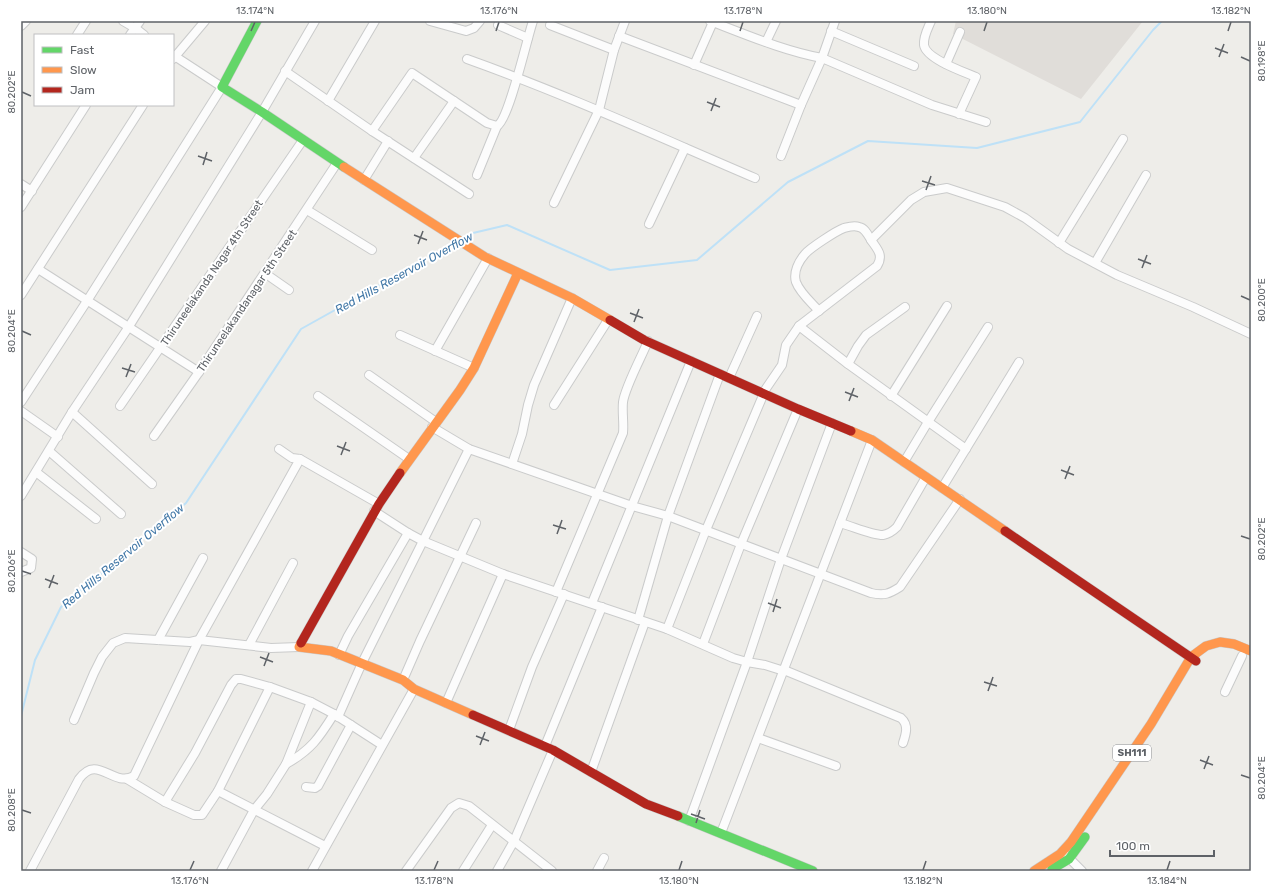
<svg xmlns="http://www.w3.org/2000/svg" width="1272" height="892" font-family="Rubik,sans-serif">
  <rect width="100%" height="100%" fill="#eeede9"/>
  <polygon fill="#e0ddd9" points="956,21 1143,21 1081,99 953,34"/>
  <g fill="none" stroke-linecap="round" stroke-linejoin="round">
    <g stroke="#bee1f7" stroke-width="2">
      <polyline points="464,238 473,233 507,225 610,270 697,260 788,182 868,141 977,148 1080,122 1153,30 1162,21"/>
      <polyline points="21,716 35,660 61,607 186,503 301,329 455,243"/>
    </g>
    <g stroke="#cacbcb" stroke-width="10">
      <g id="street">
        <polyline points="123,21 135,28 140,21"/>
        <polyline points="430,21 466,31 474,28 480,21"/>
        <path d="M710,21C747,35 784,51 822,58L835,21"/>
        <path d="M931,21C928,28 923,37 924,45C926,59 964,72 976,77L959,114"/>
        <polyline points="498,25 528,38"/>
        <polyline points="550,25 614,50"/>
        <polyline points="21,26 26,21"/>
        <polyline points="831,31 914,66"/>
        <polyline points="77,35 86,21"/>
        <polyline points="130,35 135,28 144,35"/>
        <polyline points="619,36 801,105"/>
        <polyline points="766,42 776,21"/>
        <polyline points="173,59 205,21"/>
        <path d="M467,59C565,94 659,137 755,178"/>
        <polyline points="946,64 960,32"/>
        <polyline points="694,65 713,22"/>
        <polyline points="285,71 372,131 469,194"/>
        <polyline points="328,101 375,21"/>
        <path d="M372,131L412,73L487,123L497,126C509,120 527,38 533,21"/>
        <polyline points="781,156 801,105 822,58 932,105 986,122"/>
        <polyline points="414,158 454,101"/>
        <polyline points="477,175 497,126"/>
        <polyline points="364,180 388,141"/>
        <polyline points="21,184 32,191"/>
        <polyline points="554,203 599,110 614,50 625,21"/>
        <polyline points="21,207 86,105"/>
        <polyline points="307,210 372,250"/>
        <polyline points="649,224 685,148"/>
        <polyline points="1059,243 1123,139"/>
        <polyline points="1095,263 1146,175"/>
        <polyline points="38,269 199,372"/>
        <polyline points="266,274 289,290"/>
        <polyline points="21,295 143,105"/>
        <path d="M819,311C811,302 800,293 796,282C793,272 799,261 805,254C810,248 836,231 844,228C848,227 854,225 859,227C865,228 868,235 871,240"/>
        <polyline points="799,326 848,364 966,449"/>
        <polyline points="400,335 474,368"/>
        <polyline points="435,351 488,258"/>
        <polyline points="848,364 858,346 866,335 905,307"/>
        <polyline points="369,375 436,422"/>
        <polyline points="729,378 757,316"/>
        <path d="M763,393L782,365L786,345L799,326L877,266C884,255 877,249 871,240L911,200L924,192L947,188L1005,207L1025,218L1068,249L1117,275L1193,307L1251,334"/>
        <polyline points="318,396 409,459"/>
        <polyline points="891,396 947,306"/>
        <polyline points="21,402 87,301 222,87 173,55"/>
        <polyline points="554,405 608,320"/>
        <polyline points="120,406 303,140"/>
        <polyline points="21,411 58,437"/>
        <polyline points="72,412 152,484"/>
        <path d="M432,427L469,449L632,506L668,516L871,593C884,596 889,594 900,587L960,499"/>
        <polyline points="154,436 199,372 337,163"/>
        <polyline points="279,449 292,458 300,459 379,504"/>
        <polyline points="49,451 121,514"/>
        <polyline points="904,462 928,422 988,327"/>
        <polyline points="512,464 522,434 528,405 534,385 572,298"/>
        <polyline points="36,472 96,519"/>
        <polyline points="942,488 1019,362"/>
        <polyline points="21,496 72,412 128,328 262,112 315,21"/>
        <polyline points="374,511 408,533 423,541 503,574 667,629 733,658 747,662 765,665 784,671"/>
        <path d="M840,523C852,526 871,535 883,535C889,534 893,531 897,527L926,477"/>
        <polyline points="21,552 32,559 31,568 21,572"/>
        <path d="M556,592L623,433C624,423 622,413 623,402C625,387 642,356 648,341"/>
        <polyline points="592,603 691,361"/>
        <polyline points="638,620 668,516 720,374"/>
        <polyline points="667,629 706,530 764,393"/>
        <polyline points="158,640 203,558"/>
        <polyline points="703,644 741,544 798,409"/>
        <polyline points="249,645 293,563"/>
        <polyline points="339,655 348,636 408,533"/>
        <path d="M784,670L901,718C909,725 906,734 903,743"/>
        <polyline points="403,680 420,641 476,523"/>
        <polyline points="1225,692 1242,656"/>
        <polyline points="446,703 503,574"/>
        <polyline points="338,717 362,663 469,449"/>
        <polyline points="74,720 94,673 102,657 113,643 125,638 190,642 199,640 271,648 299,647"/>
        <polyline points="509,730 532,667 564,594"/>
        <polyline points="758,738 836,766"/>
        <polyline points="545,746 602,607"/>
        <path d="M286,764C311,750 319,738 334,714"/>
        <polyline points="591,772 645,622"/>
        <polyline points="127,779 165,802 195,753 231,685 236,679 241,679 270,687 311,702 334,714 382,745"/>
        <polyline points="306,787 315,788 318,786 351,725"/>
        <polyline points="218,791 325,846"/>
        <polyline points="165,802 194,815 202,815 218,791 270,687"/>
        <polyline points="689,821 747,662 781,559 832,423"/>
        <polyline points="721,833 872,440"/>
        <polyline points="1067,856 1082,871"/>
        <path d="M30,871L79,779C98,753 112,788 134,776L199,640L300,459"/>
        <polyline points="221,871 254,810 267,794 286,764 311,702"/>
        <polyline points="312,871 414,689"/>
        <polyline points="406,871 451,808 459,803 469,806 552,871"/>
        <polyline points="463,871 492,825"/>
        <polyline points="497,871 514,841 553,750"/>
        <polyline points="597,871 604,858"/>
      </g>
    </g>
    <g stroke="#c9c9ca" stroke-width="10">
      <g id="fast">
        <polyline points="257,21 222,87 262,112 344,167"/>
        <polyline points="678,816 813,871"/>
        <polyline points="1052,869 1069,859 1085,837"/>
      </g>
    </g>
    <g stroke="#c9c9ca" stroke-width="10">
      <g id="slow">
        <polyline points="344,167 485,257 572,298 610,320"/>
        <polyline points="851,431 872,440 1005,531"/>
        <polyline points="400,473 460,390 474,368 518,273"/>
        <polyline points="301,643 299,647 331,651 403,680 414,689 473,715"/>
        <polyline points="1034,871 1060,854 1071,842 1151,724 1191,657 1206,646 1220,642 1234,644 1251,651"/>
      </g>
    </g>
    <g stroke="#c9c9ca" stroke-width="10">
      <g id="jam">
        <polyline points="610,320 644,340 798,409 851,431"/>
        <polyline points="1005,531 1196,661"/>
        <polyline points="301,643 379,504 400,473"/>
        <polyline points="473,715 553,750 646,804 678,816"/>
      </g>
    </g>
    <use href="#street" stroke="#fcfcfc" stroke-width="8"/>
    <use href="#fast" stroke="#63d668" stroke-width="9"/>
    <use href="#slow" stroke="#ff974d" stroke-width="9"/>
    <use href="#jam" stroke="#b3261e" stroke-width="9"/>
  </g>
  <path fill="none" stroke="#5e6267" stroke-width="1.5" d="M251,31L255,22M496,31L499,22M740,31L743,22M984,31L987,22M1228,31L1231,22M1215,48L1228,53M1219,57L1224,44M1241,57L1250,61M22,92L31,96M707,102L720,107M711,111L716,98M198,156L212,161M203,165L207,152M922,181L935,185M926,190L931,176M414,235L427,240M418,244L423,231M1138,259L1151,264M1142,268L1147,255M1241,296L1250,300M630,313L643,318M634,322L639,309M22,331L31,335M122,368L135,372M126,377L131,364M845,392L858,397M849,401L854,388M337,446L350,451M341,455L346,442M1061,470L1074,475M1065,479L1070,466M553,525L566,529M557,534L562,520M1241,536L1250,539M22,571L31,574M45,579L58,584M49,588L54,575M768,603L781,608M773,612L777,599M260,657L273,662M264,666L269,653M984,682L997,686M988,691L993,677M476,736L489,741M480,745L485,732M1200,760L1213,765M1204,769L1209,756M1241,775L1250,778M22,810L31,813M691,814L705,819M696,823L700,810M190,870L194,861M434,870L438,861M679,870L682,861M923,870L926,861M1167,870L1170,861"/>
  <g text-anchor="middle" dominant-baseline="central" stroke-width="4" stroke-linejoin="round" paint-order="stroke">
    <rect fill="#fff" stroke="#8e9195" stroke-width="1" x="1113" y="745" width="38" height="16" rx="3"/>
    <g font-size="10" font-weight="bold" fill="#5e6267">
      <text x="1132" y="753">SH111</text>
    </g>
    <g font-size="11" fill="#5e6267" stroke="#fff">
      <text transform="translate(212 273) rotate(-56)">Thiruneelakanda Nagar 4th Street</text>
      <text transform="translate(247 301) rotate(-56)">Thiruneelakandanagar 5th Street</text>
    </g>
    <g font-size="12" font-style="italic" fill="#4278a7" stroke="#fff">
      <text transform="translate(404 273) rotate(-29)">Red Hills Reservoir Overflow</text>
      <text transform="translate(123 556) rotate(-40)">Red Hills Reservoir Overflow</text>
    </g>
  </g>
  <rect width="1272" height="892" fill="none" stroke="#ffffff" stroke-width="44"/>
  <rect x="34" y="34" width="140" height="72" fill="#ffffff" stroke="#bfc0c2"/>
  <rect x="42" y="47" width="20" height="6" fill="#63d668" stroke="#bfc0c2"/>
  <text x="70" y="54" font-size="12" fill="#5e6267">Fast</text>
  <rect x="42" y="67" width="20" height="6" fill="#ff974d" stroke="#bfc0c2"/>
  <text x="70" y="74" font-size="12" fill="#5e6267">Slow</text>
  <rect x="42" y="87" width="20" height="6" fill="#b3261e" stroke="#bfc0c2"/>
  <text x="70" y="94" font-size="12" fill="#5e6267">Jam</text>
  <path d="M1110 850v6h104v-6" fill="none" stroke="#5e6267" stroke-width="2"/>
  <text x="1116" y="850" font-size="12" fill="#5e6267" stroke="#ffffff" stroke-width="3" paint-order="stroke">100 m</text>
  <rect x="22" y="22" width="1228" height="848" fill="none" stroke="#5e6267" stroke-width="1.5"/>
  <g font-size="10" text-anchor="middle" fill="#5e6267">
    <text x="255" y="14">13.174°N</text>
    <text x="499" y="14">13.176°N</text>
    <text x="743" y="14">13.178°N</text>
    <text x="987" y="14">13.180°N</text>
    <text x="1231" y="14">13.182°N</text>
    <text transform="translate(1261 61) rotate(-90)" y="4">80.198°E</text>
    <text transform="translate(11 92) rotate(-90)" y="4">80.202°E</text>
    <text transform="translate(1261 300) rotate(-90)" y="4">80.200°E</text>
    <text transform="translate(11 331) rotate(-90)" y="4">80.204°E</text>
    <text transform="translate(1261 539) rotate(-90)" y="4">80.202°E</text>
    <text transform="translate(11 571) rotate(-90)" y="4">80.206°E</text>
    <text transform="translate(1261 778) rotate(-90)" y="4">80.204°E</text>
    <text transform="translate(11 810) rotate(-90)" y="4">80.208°E</text>
    <text x="190" y="884">13.176°N</text>
    <text x="434" y="884">13.178°N</text>
    <text x="679" y="884">13.180°N</text>
    <text x="923" y="884">13.182°N</text>
    <text x="1167" y="884">13.184°N</text>
  </g>
</svg>
